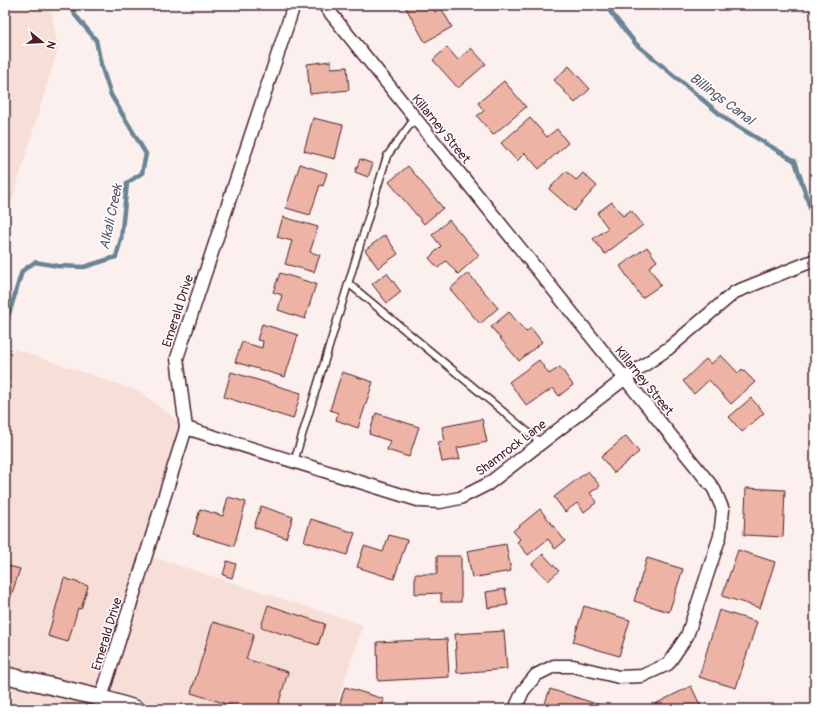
<svg xmlns="http://www.w3.org/2000/svg" width="820" height="714" font-family="Pangolin,sans-serif">
  <rect width="100%" height="100%" fill="#fbf0ed"/>
  <filter id="ink" filterUnits="userSpaceOnUse"><feTurbulence type="fractalNoise" baseFrequency=".025" numOctaves="2"/><feDisplacementMap in="SourceGraphic" scale="8" xChannelSelector="R" yChannelSelector="G"/><feConvolveMatrix kernelMatrix="1 2 1 2 8 2 1 2 1" color-interpolation-filters="sRGB"/></filter>
  <g filter="url(#ink)">
    <g fill="#f7ded7">
      <polygon points="5,5 50,5 58,48 11,204 5,219"/>
      <polygon points="15,349 141,392 186,428 147,555 363,625 335,709 5,709 5,359"/>
    </g>
    <g fill="none" stroke-linecap="round" stroke-linejoin="round">
      <g stroke="#688495" stroke-width="4.5">
        <polyline points="605,5 636,44 727,120 795,161 810,208 815,239"/>
        <polyline points="5,327 22,271 35,262 58,266 84,267 116,257 121,239 127,183 142,173 146,154 111,95 101,65 96,40 75,15 72,5"/>
      </g>
    </g>
    <g fill="#edb4a5" stroke="#4a1f2b">
      <polygon points="412,5 431,5 435,12 441,8 452,27 425,42 406,8"/>
      <polygon points="447,47 458,60 471,48 486,64 458,88 433,60"/>
      <polygon points="331,61 331,68 347,67 349,90 310,94 307,64"/>
      <polygon points="569,66 590,89 575,103 554,80"/>
      <polygon points="504,81 526,107 493,135 477,116 484,111 478,103"/>
      <polygon points="313,118 343,125 335,159 304,151"/>
      <polygon points="530,118 547,137 557,129 568,143 539,169 525,153 517,161 501,143"/>
      <polygon points="360,159 373,164 368,177 355,172"/>
      <polygon points="300,164 327,173 323,186 320,185 310,215 286,208"/>
      <polygon points="408,166 443,208 424,224 389,182"/>
      <polygon points="566,171 576,180 583,173 597,186 574,211 549,189"/>
      <polygon points="612,202 623,216 631,210 643,225 605,254 593,239 608,228 597,213"/>
      <polygon points="283,217 318,227 310,252 320,255 314,272 285,264 292,241 277,237"/>
      <polygon points="449,220 479,255 458,274 446,261 438,268 429,258 441,246 432,235"/>
      <polygon points="385,235 398,254 378,268 365,250"/>
      <polygon points="647,247 657,261 649,267 661,285 642,298 620,266"/>
      <polygon points="280,273 316,284 305,319 278,310 282,295 273,292"/>
      <polygon points="387,273 401,292 387,303 372,284"/>
      <polygon points="468,273 498,308 480,324 450,289"/>
      <polygon points="509,312 526,332 531,328 542,342 519,361 491,327"/>
      <polygon points="262,324 298,335 285,377 235,362 242,342 262,348 263,341 257,340"/>
      <polygon points="721,355 738,373 742,369 755,382 731,404 709,380 694,394 683,381 706,359 711,364"/>
      <polygon points="539,360 549,374 560,367 573,385 559,396 553,388 527,406 509,382"/>
      <polygon points="231,372 301,393 293,419 224,397"/>
      <polygon points="342,372 373,382 358,428 336,420 338,413 330,410"/>
      <polygon points="751,398 764,413 742,432 729,417"/>
      <polygon points="376,413 419,427 409,457 387,450 390,441 369,434"/>
      <polygon points="482,419 487,442 457,448 460,459 442,462 438,442 445,441 442,427"/>
      <polygon points="626,436 639,452 614,473 601,457"/>
      <polygon points="588,471 600,486 590,493 597,502 584,512 577,503 565,512 554,497"/>
      <polygon points="746,488 785,490 783,537 744,535"/>
      <polygon points="228,497 246,502 234,546 193,534 200,509 223,516"/>
      <polygon points="261,506 293,517 286,538 254,527"/>
      <polygon points="540,509 565,541 555,549 548,539 528,555 517,542 520,539 513,531"/>
      <polygon points="311,519 355,533 347,555 304,541"/>
      <polygon points="389,535 407,540 394,579 357,567 364,546 383,552"/>
      <polygon points="506,544 511,571 472,578 467,551"/>
      <polygon points="738,550 775,562 760,608 722,596"/>
      <polygon points="543,554 559,571 548,581 532,564"/>
      <polygon points="437,556 461,556 461,602 441,602 441,593 415,594 415,574 437,574"/>
      <polygon points="647,558 683,569 669,612 634,601"/>
      <polygon points="227,561 236,564 232,578 223,575"/>
      <polygon points="5,565 20,569 5,614"/>
      <polygon points="64,578 88,586 81,609 78,608 68,642 48,636"/>
      <polygon points="505,589 508,605 488,608 486,592"/>
      <polygon points="268,605 325,624 318,645 261,627"/>
      <polygon points="584,606 630,620 619,656 573,642"/>
      <polygon points="719,610 757,622 736,688 699,677"/>
      <polygon points="213,622 254,634 246,659 288,672 277,709 243,709 191,693"/>
      <polygon points="504,631 507,669 457,673 455,634"/>
      <polygon points="447,639 449,677 378,681 377,642"/>
      <polygon points="691,686 702,709 645,709"/>
      <polygon points="345,687 384,699 381,709 338,709"/>
      <polygon points="550,689 612,709 543,709"/>
    </g>
    <g fill="none" stroke-linecap="round" stroke-linejoin="round">
      <g stroke="#4a1f2b" stroke-width="9">
        <g id="service">
          <polyline points="348,283 541,443"/>
          <polyline points="294,462 387,156 415,118"/>
        </g>
      </g>
      <g stroke="#4a1f2b" stroke-width="15">
        <g id="minor">
          <polyline points="324,5 714,489 723,510 720,536 687,636 668,664 642,676 619,677 573,666 554,666 536,675 523,691 515,709"/>
          <polyline points="186,428 421,501 440,502 460,498 488,484 624,379 669,348 735,292 815,260"/>
          <polyline points="101,698 186,428 177,358 294,5"/>
        </g>
      </g>
      <g stroke="#4a1f2b" stroke-width="19">
        <polyline id="secondary" points="5,675 101,698 136,709"/>
      </g>
      <use href="#service" stroke="#fff" stroke-width="6"/>
      <use href="#minor" stroke="#fff" stroke-width="12"/>
      <use href="#secondary" stroke="#fff" stroke-width="16"/>
    </g>
  </g>
  <g text-anchor="middle" dominant-baseline="central" stroke-width="3" stroke-linejoin="round" paint-order="stroke">
    <g font-size="13" fill="#4a1f2b" stroke="#fff">
      <text transform="translate(441 129) rotate(51)">Killarney Street</text>
      <text transform="translate(178 311) rotate(-72)">Emerald Drive</text>
      <text transform="translate(644 381) rotate(51)">Killarney Street</text>
      <text transform="translate(511 448) rotate(-37)">Shamrock Lane</text>
      <text transform="translate(107 634) rotate(-73)">Emerald Drive</text>
    </g>
    <g font-size="14" font-style="italic" fill="#5c5a69" stroke="#fff">
      <text transform="translate(722 99) rotate(37)">Billings Canal</text>
      <text transform="translate(111 217) rotate(-78)">Alkali Creek</text>
    </g>
  </g>
  <rect width="820" height="714" fill="none" stroke="#fff" stroke-width="20"/>
  <rect x="10" y="10" width="800" height="694" fill="none" stroke="#4a1f2b" stroke-width="1.5" filter="url(#ink)"/>
  <g transform="translate(42 42) rotate(108)" stroke="#ffffff" stroke-width="3" paint-order="stroke">
  <path d="M0-3L7 15L0 10L-7 15Z" fill="#4a1f2b"/>
  <text y="-6" font-size="11" font-weight="bold" text-anchor="middle" fill="#4a1f2b">N</text>
  </g>
</svg>
